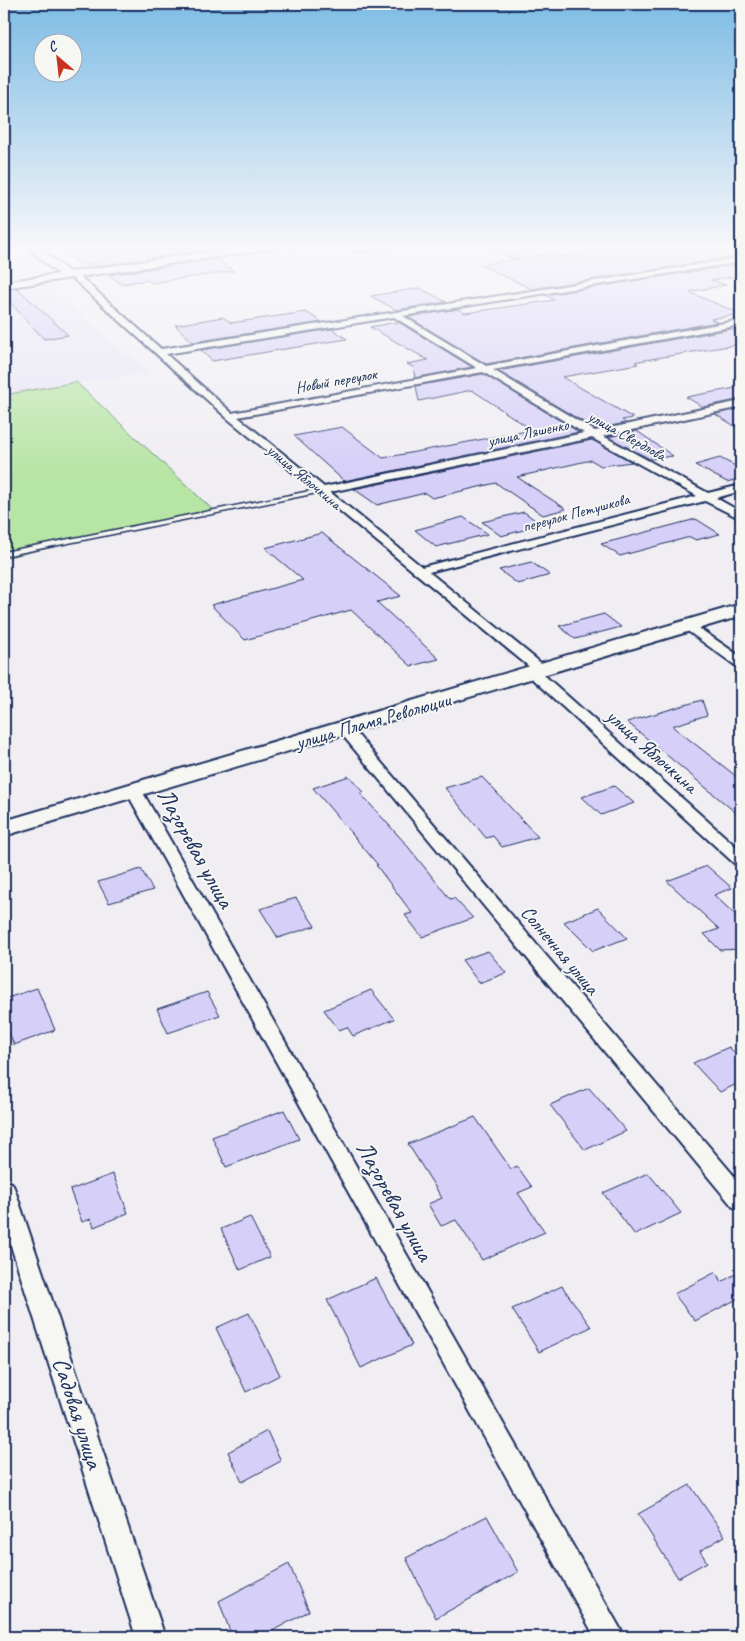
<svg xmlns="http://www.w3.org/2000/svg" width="745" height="1641" font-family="Caveat,sans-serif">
  <rect width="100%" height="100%" fill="#f0eef3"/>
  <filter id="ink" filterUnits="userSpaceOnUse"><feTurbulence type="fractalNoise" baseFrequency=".02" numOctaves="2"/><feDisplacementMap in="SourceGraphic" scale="10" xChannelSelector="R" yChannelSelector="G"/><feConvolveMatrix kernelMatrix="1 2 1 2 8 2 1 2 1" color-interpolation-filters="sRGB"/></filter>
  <g filter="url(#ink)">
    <g fill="#e8e5f4">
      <polygon points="550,246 741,246 741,255 618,275"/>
      <polygon points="4,251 148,372 4,394"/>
    </g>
    <polygon fill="#b7e5a4" stroke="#698a81" points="76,382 213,510 4,558 4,395"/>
    <g fill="#d6cff8" stroke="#1b2f5e">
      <polygon points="55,246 155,246 155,250 198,246 204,250 99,266 96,264 81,265"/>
      <polygon points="631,246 648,246 667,253 713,246 733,246 741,249 741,256 532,289 480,265 553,253 563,257"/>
      <polygon points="216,259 234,271 151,283 148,280 121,284 109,275"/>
      <polygon points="741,264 741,276 711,280 726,285 689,292 741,314 711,319 717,322 486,364 408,317 458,309 465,313 555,300 545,295"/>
      <polygon points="17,288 68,335 44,339 4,296 4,290"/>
      <polygon points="420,288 446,302 396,310 371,296"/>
      <polygon points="306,312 322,322 193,342 175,325 223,317 231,323"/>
      <polygon points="398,322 472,367 415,378 413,367 407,364 428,360 370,327"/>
      <polygon points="332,329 347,339 212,361 201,350"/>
      <polygon points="731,329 741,334 741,344 639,361 635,362 638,364 562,377 633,418 622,420 626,423 595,429 498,371"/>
      <polygon points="483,374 579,432 344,481 294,436 342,427 383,458 532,430 472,390 419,401 416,386"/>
      <polygon points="741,387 741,399 703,407 686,397"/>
      <polygon points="741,409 741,430 715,414"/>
      <polygon points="637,431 673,456 650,459 608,437"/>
      <polygon points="592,440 632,462 601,466 591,460 517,477 566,509 543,515 496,483 432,498 425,493 377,505 354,489"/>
      <polygon points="720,458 741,469 741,478 727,482 695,465"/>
      <polygon points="524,512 542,525 501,536 482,522"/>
      <polygon points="463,517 488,534 436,547 415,530"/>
      <polygon points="696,519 720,534 696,540 690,537 620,556 601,544"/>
      <polygon points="322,533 401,596 377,602 439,659 411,666 351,610 245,640 211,605 303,580 265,548"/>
      <polygon points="531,562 550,575 518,584 499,570"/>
      <polygon points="604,614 621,627 575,639 559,626"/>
      <polygon points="702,700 707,715 672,726 741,780 741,817 627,722"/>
      <polygon points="349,776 364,792 360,793 405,843 450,899 454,898 473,918 422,937 405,915 412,913 376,865 378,865 313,788"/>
      <polygon points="482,777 538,837 502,847 493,836 486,838 445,788"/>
      <polygon points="614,786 634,803 601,815 582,797"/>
      <polygon points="707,866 732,888 714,895 741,920 741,949 720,950 704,934 719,929 667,881"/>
      <polygon points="141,869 153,890 109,903 98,882"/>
      <polygon points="296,898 315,926 278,938 260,909"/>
      <polygon points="598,908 627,938 593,951 564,922"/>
      <polygon points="488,951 506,973 479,983 462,960"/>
      <polygon points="37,988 55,1030 14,1045 4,1020 4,999"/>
      <polygon points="371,990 394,1019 353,1036 347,1027 339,1030 324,1010"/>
      <polygon points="207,992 220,1015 168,1033 157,1009"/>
      <polygon points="729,1047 741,1059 741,1082 720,1092 693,1063"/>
      <polygon points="589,1088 626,1131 585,1150 550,1105"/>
      <polygon points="284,1110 299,1139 226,1167 212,1137"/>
      <polygon points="475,1117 511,1169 517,1166 532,1187 518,1193 545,1232 482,1260 456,1220 441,1226 428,1204 442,1198 408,1144"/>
      <polygon points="648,1173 681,1213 635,1235 603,1193"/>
      <polygon points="113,1174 128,1213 94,1227 91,1219 82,1222 70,1190"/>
      <polygon points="250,1217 270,1257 240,1270 221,1229"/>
      <polygon points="741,1271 741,1297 695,1321 674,1294 716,1272 721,1282"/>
      <polygon points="376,1278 412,1345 361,1368 327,1300"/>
      <polygon points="562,1286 591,1327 539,1352 512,1309"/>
      <polygon points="249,1313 280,1375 246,1392 216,1328"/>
      <polygon points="267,1431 281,1461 242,1482 228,1452"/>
      <polygon points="690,1485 725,1536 700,1551 707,1562 678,1578 638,1514"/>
      <polygon points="487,1516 518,1572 436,1618 406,1558"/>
      <polygon points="289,1564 309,1611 261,1637 232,1637 219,1601"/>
    </g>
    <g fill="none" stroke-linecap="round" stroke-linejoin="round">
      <g stroke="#1b2f5e" stroke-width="3">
        <g id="lane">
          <polygon points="388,246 399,246 356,253 354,252"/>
          <polygon points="487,246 493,246 517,257 514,258"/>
          <polygon points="653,246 667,248 689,246 667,250"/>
          <polygon points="320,489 322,490 322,492 4,556 4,552"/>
        </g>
      </g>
      <g stroke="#1b2f5e" stroke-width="4">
        <g id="street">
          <path d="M741,258V262L403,316L486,366L741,320V325L493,370L595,431L741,401V407L603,436L708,493L741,485V491L716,498L741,512V519L705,501L429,572L547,668L549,671L544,675L741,851V865L735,864L529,676L527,673L532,669L227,418L69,275L76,273L161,349ZM394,317L477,368L232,413L166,354ZM483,372L584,433L324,487L238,417ZM592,438L697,496L422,567L330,492Z"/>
          <polygon points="690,622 741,657 741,667 736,666 685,629 683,626"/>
          <polygon points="345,725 350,726 741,1184 741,1209 733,1207 340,732 338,729"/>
          <polygon points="134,786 142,791 625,1637 595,1637 126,791"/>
          <polygon points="4,1181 12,1183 15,1190 165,1637 136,1637 4,1224"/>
        </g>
      </g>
      <g stroke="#1b2f5e" stroke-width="4">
        <g id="secondary">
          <polygon points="25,246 37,246 69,272 248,246 276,246 271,249 4,288 4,282 58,274"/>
          <polygon points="741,604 741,616 4,836 4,821"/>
        </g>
      </g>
      <polyline stroke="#1b2f5e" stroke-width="1" stroke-dasharray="2.5 2" stroke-linecap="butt" points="286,250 312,246"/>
      <use href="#lane" fill="#f6f6f2" fill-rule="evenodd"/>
      <use href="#street" fill="#f6f6f2" fill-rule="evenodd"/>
      <use href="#secondary" fill="#f6f6f2" fill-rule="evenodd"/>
    </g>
  </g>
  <linearGradient id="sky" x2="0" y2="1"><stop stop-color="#7dbce4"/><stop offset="0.52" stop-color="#f8f7fa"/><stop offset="1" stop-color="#f8f7fa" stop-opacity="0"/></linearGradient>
  <rect width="745" height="476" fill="url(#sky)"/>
  <g text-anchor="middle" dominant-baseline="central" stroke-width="4" stroke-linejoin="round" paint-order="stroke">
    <g font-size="16" fill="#1b2f5e" stroke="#f6f6f2">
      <text transform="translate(336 381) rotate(-10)">Новый переулок</text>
      <text transform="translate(528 433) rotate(-12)">улица Ляшенко</text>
      <text transform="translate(627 436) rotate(29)">улица Свердлова</text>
      <text transform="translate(304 477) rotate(40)">улица Яблочкина</text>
      <text transform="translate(576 513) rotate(-15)">переулок Петушкова</text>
    </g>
    <g font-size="20" fill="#1b2f5e" stroke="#f6f6f2">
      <text transform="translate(373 721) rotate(-16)">улица Пламя Революции</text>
      <text transform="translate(652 751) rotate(42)">улица Яблочкина</text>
      <text transform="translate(560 950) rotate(50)">Солнечная улица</text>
    </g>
    <g font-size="24" fill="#1b2f5e" stroke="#f6f6f2">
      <text transform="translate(196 848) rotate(61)">Лазоревая улица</text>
      <text transform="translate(395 1201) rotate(61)">Лазоревая улица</text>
      <text transform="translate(78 1413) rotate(72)">Садовая улица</text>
    </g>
  </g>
  <rect width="745" height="1641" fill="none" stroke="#f6f6f2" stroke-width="20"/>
  <rect x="10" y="10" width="725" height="1621" fill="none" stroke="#1b2f5e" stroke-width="2" filter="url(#ink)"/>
  <g transform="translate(58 58) rotate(332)"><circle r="24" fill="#f6f6f2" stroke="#9ea6b7"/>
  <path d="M0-4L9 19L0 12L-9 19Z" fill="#c8321e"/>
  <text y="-8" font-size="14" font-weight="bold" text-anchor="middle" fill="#1b2f5e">С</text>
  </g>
</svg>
